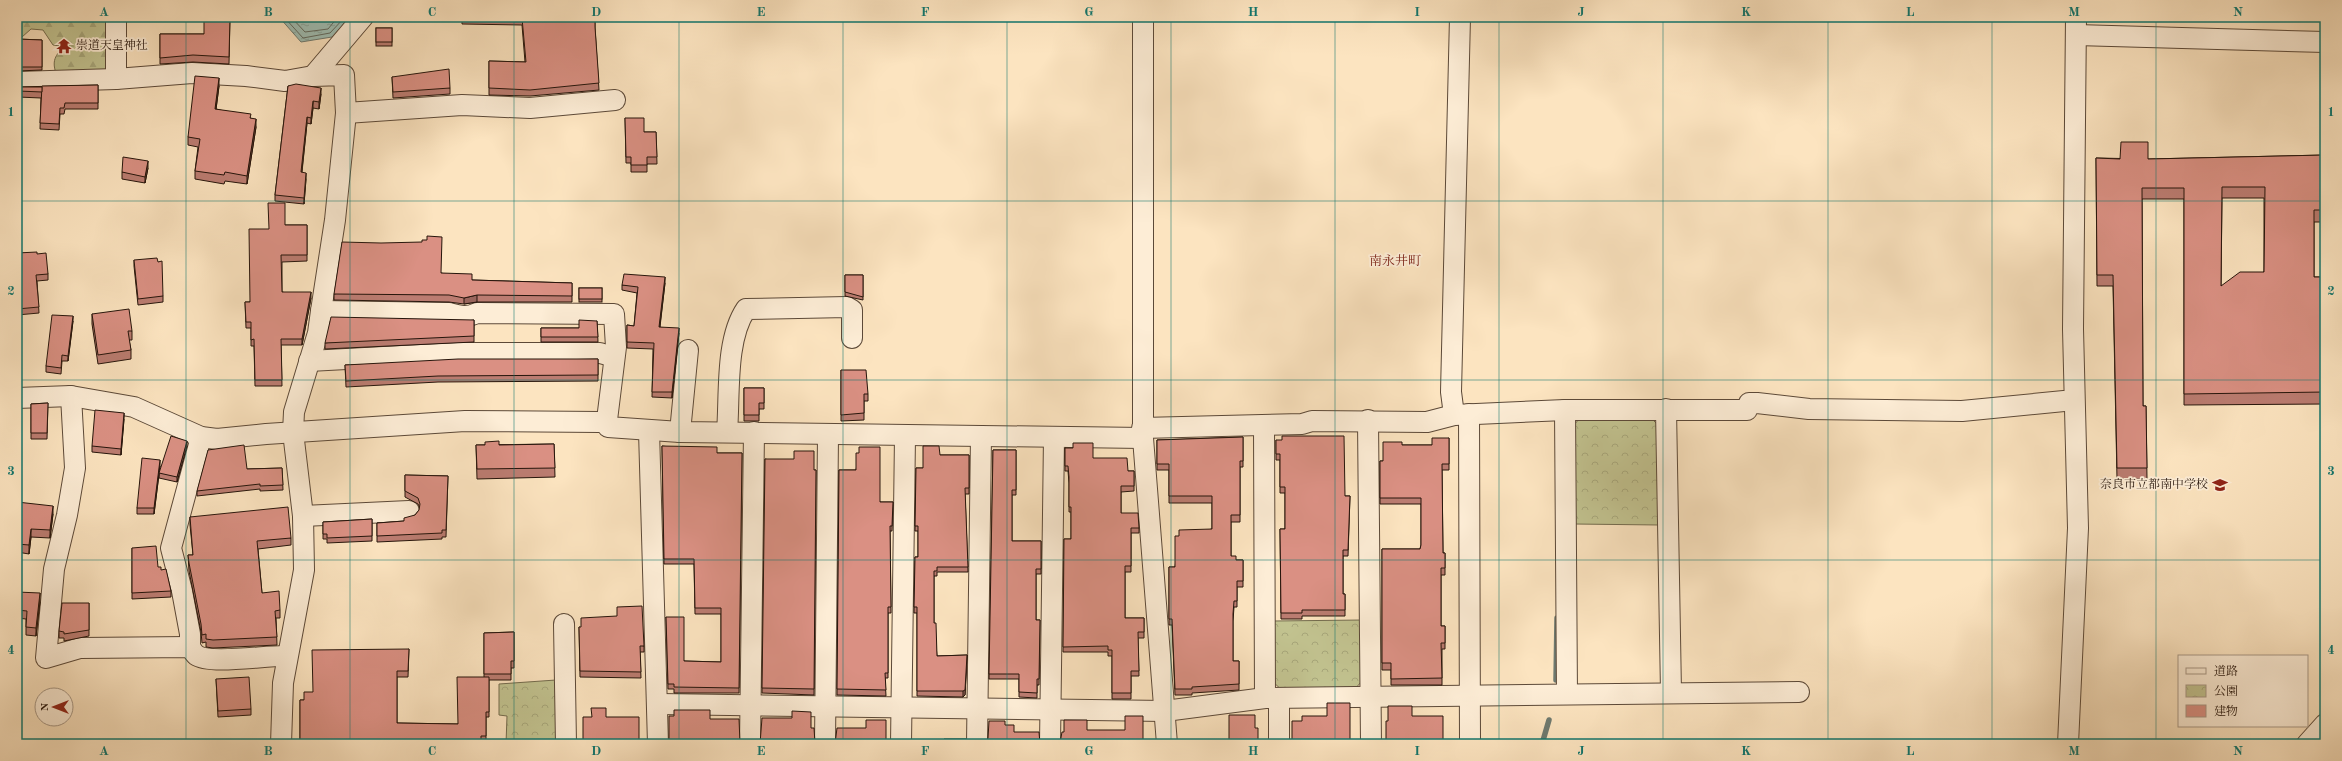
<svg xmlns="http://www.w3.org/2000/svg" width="2342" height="761" font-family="'Old Standard TT','Noto Serif JP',serif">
  <defs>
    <pattern id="forest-firs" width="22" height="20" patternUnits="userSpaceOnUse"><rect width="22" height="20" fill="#c2c390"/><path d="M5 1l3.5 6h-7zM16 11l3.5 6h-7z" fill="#a7a77b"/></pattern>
    <pattern id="park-crowns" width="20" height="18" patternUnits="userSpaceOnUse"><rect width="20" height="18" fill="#c2c390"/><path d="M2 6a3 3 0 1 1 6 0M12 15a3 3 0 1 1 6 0" fill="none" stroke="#a7a77b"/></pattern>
    <pattern id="water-ripples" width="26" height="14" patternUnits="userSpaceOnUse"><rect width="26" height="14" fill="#9fbeb3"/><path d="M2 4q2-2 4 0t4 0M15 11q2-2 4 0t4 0" fill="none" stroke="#89a299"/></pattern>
  </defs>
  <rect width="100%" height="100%" fill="#fce4c0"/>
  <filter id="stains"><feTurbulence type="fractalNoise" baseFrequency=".005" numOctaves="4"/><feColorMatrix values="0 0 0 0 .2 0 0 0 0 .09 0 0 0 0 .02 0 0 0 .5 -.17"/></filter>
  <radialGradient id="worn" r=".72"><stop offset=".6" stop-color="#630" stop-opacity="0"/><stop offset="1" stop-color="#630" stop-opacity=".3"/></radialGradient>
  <path fill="url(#forest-firs)" stroke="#746c4e" d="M17,17H110L108,80L56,73C51,59 57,54 66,44L60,46L53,45L43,30L31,29L22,37H17Z"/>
  <g fill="url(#park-crowns)" stroke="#746c4e">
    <polygon points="1650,417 1658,425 1659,525 1574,524 1573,426 1580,418"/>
    <polygon points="1362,620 1362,681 1354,690 1284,692 1272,681 1273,621"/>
    <polygon points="556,680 557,744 506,744 507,716 499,715 499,684"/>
  </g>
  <polygon fill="url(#water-ripples)" stroke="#6f7a70" points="279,17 350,17 332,37 301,42"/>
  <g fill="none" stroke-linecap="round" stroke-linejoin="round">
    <g stroke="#626a5f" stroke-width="1">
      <polyline points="284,17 303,38 330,33 345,17"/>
      <polyline points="291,17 305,32 328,29 338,17"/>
    </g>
    <g stroke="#6f7a70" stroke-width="5.5">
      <polyline points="1556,680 1557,618"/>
      <polyline points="1542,744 1549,720"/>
    </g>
    <g stroke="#5c4938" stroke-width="22">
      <g id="minor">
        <polyline points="1143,17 1143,438 1167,744"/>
        <polyline points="2076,35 2325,42"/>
        <polyline points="313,76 363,17"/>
        <polyline points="116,79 116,17"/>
        <polyline points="17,82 116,79 192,73 246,76 285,81 313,76 344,75 346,113 335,220 321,311 318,333 294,412 293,432 303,516 304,570 283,683 281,744"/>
        <polyline points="346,113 462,105 530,108 615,100"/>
        <path d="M321,311L449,313C460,316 467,318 477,313L614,314L616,347L607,420"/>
        <polyline points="309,361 458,353 600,353 614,357"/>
        <path d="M71,396L75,468L67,515L54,569L46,658L80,648L190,647C192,650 194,653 196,655C210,665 267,655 287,656"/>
        <polyline points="17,398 71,396 134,407 201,437 217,439 266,434 465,421 600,422 607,420 608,427 680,432 1143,438"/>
        <polyline points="1666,409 1671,692"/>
        <polyline points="1565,410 1567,694"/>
        <polyline points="1469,414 1470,744"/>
        <polyline points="1454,415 1451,392 1460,17"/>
        <polyline points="1368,420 1371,744"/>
        <polyline points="1264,425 1265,698"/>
        <polyline points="1142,428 1302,424 1312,421 1427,422 1454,415 1565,410 1747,410 1749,403 1757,403 1809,409 1962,411 2064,401"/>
        <polyline points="649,431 658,744"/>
        <polyline points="680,432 688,350"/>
        <path d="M727,432C730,395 725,340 746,309L847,307L852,310V338"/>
        <polyline points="303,516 409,511"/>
        <polyline points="564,624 566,744"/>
        <polyline points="190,647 190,634 182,591 171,548 201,437"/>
        <polyline points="1279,699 1279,744"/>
        <polyline points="659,704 1165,711 1265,698 1799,692"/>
        <polyline points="750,744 754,432"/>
        <polyline points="825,744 828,435"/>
        <polyline points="901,744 905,436"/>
        <polyline points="977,744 981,436"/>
        <polyline points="1050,744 1054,437"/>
        <polyline points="2068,744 2078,528 2073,329 2076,17"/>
        <polyline points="2307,744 2325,724"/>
      </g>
    </g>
    <use href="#minor" stroke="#fdedd6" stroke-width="20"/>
  </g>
  <g fill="#bb7c71" stroke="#26150b" fill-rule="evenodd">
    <polygon points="230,17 229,64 193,62 160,64 160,34 204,34"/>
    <polygon points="462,17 595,17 595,28 599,90 530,96 489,95 489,61 525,62 522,25 462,24"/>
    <rect x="376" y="28" width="16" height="18"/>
    <polygon points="17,39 42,40 42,70 17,71"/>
    <polygon points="392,77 450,88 450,94 393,98"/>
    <polygon points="98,85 98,109 65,109 64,114 60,114 59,130 40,129 41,98 18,97 18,87"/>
    <polygon points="219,86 216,109 251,118 256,127 247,184 225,181 224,184 195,179 195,171 198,147 188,145 188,137"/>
    <polygon points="288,86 321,94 319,109 313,108 311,124 307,123 302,172 306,179 304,204 275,201 275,195"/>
    <polygon points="625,118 644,132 656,132 657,164 647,164 647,172 631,172 631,163 626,163"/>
    <path d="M2325,155V222H2314V277H2325V404L2184,405V199H2142L2143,406H2146L2147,479H2117L2113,286H2097L2096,158L2148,159ZM2222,198H2264V272L2221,286Z"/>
    <polygon points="148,168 145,183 122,179 122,172"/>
    <polygon points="285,225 307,225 307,261 282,262 282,292 311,298 302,345 281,345 282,386 255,386 254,346 251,346 251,328 246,328 245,302 250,302 269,229"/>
    <polygon points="17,253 37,254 48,274 48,280 37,281 39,313 17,315"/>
    <polygon points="134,260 163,296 163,302 138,305 134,266"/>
    <polygon points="441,273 472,280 572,283 572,302 477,302 464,304 449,302 334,300 334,294"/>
    <polygon points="845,275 863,275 863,300 845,296"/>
    <polygon points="665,283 660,327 679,333 672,398 652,397 653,349 627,348 627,325 634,326 637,293 622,290 622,285"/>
    <rect x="579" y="288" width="23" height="14"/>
    <polygon points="92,314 132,331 132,340 129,340 131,350 131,359 98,364 92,324"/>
    <polygon points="474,320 474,342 325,349 325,343"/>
    <polygon points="73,321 68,361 62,361 61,374 46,372 46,366"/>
    <polygon points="597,321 598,342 541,342 541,328 579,328"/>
    <polygon points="598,359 598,381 438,382 346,387 345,365"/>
    <polygon points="841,370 868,394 868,401 864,401 864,420 841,421"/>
    <polygon points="744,388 764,388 764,409 759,409 759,421 744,421"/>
    <polygon points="48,403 47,439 31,439 31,404"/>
    <polygon points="124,419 121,455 92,452 92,446"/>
    <polygon points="1243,437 1243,467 1240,467 1240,522 1231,522 1231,556 1236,560 1243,560 1243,587 1237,587 1237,607 1234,607 1233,621 1233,661 1239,661 1239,690 1192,693 1192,695 1175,695 1172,625 1169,625 1169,567 1175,567 1179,536 1212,529 1212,503 1169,503 1169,470 1157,470 1157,440"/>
    <polygon points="1449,438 1449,470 1442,470 1443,553 1445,553 1445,575 1441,575 1441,626 1445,626 1445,649 1442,649 1442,685 1391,685 1391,670 1382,670 1382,549 1420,549 1421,545 1421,504 1380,504 1380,461 1383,461 1402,445 1432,445"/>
    <polygon points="1276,440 1345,496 1350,496 1348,556 1343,556 1343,594 1345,594 1345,616 1302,616 1302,619 1281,619 1280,529 1285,529 1285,493 1280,493 1280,460 1276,460"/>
    <polygon points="554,444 555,477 477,479 476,445"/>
    <polygon points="187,446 177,482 159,478 159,473"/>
    <polygon points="662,446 717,453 742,453 739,693 674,693 674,689 668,689 666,617 684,661 721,662 721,614 695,614 694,564 664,564"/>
    <polygon points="1065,448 1128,471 1134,471 1134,491 1121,492 1121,513 1139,528 1139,533 1131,533 1131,572 1125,572 1125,618 1144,618 1144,638 1138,638 1139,676 1131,676 1131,699 1112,699 1112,656 1108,656 1108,652 1063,652 1064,539 1071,539 1071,512 1069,512 1069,483 1068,471 1065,471"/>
    <polygon points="993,450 1016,450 1016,495 1012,495 1012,541 1041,541 1041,574 1036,574 1036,620 1040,620 1039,685 1037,685 1037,698 1019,697 1019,679 989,679"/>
    <polygon points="859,453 880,502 893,502 892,531 890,531 891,613 888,613 888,678 885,678 886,696 837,695 839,470 856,470"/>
    <polygon points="940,455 969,455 969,494 965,494 968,572 937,572 937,576 934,576 934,623 937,656 967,655 965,695 963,697 917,696 917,613 914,613 915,557 918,557 918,531 915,531 916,468 923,468"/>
    <polygon points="765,459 814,470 816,470 814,695 762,693"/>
    <polygon points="160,466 154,514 137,514 137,508"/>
    <polygon points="282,468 283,490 260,491 260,489 197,496 197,491 247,469"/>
    <polygon points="405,475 448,476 446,537 442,537 442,539 377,542 377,523 404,521 415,515 419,510 420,508 418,504 405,497"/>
    <polygon points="17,502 53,514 50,538 31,537 29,554 17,552"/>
    <polygon points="190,517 291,538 291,545 258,549 262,593 280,610 280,618 276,618 277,645 213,648 206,647 206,642 202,643 201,632 189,571 188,555 193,555 190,525"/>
    <polygon points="372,519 372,541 327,543 327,539 323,539 323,522"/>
    <polygon points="132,548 158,567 161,570 171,591 171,597 132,599"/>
    <polygon points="17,592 40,602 36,636 26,635 26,619 17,618"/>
    <polygon points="89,603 89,636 64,641 64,638 59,638 59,631"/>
    <polygon points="579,627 644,646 644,652 640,652 641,678 580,677"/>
    <polygon points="514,632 514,668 511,668 511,680 489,680 489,717 486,717 486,742 481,742 481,744 300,744 300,700 304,700 313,692 409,649 408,677 397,677 397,723 458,724 484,677 484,633"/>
    <polygon points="216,679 251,709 251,715 218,717"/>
  </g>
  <g fill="#99655c" stroke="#26150b">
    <polygon points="219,78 219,86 215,117 215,109"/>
    <polygon points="321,88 321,94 319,109 319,102"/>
    <polygon points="313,101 313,108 311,124 311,118"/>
    <polygon points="307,117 307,123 301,179 301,172"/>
    <polygon points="256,119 256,127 247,184 247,176"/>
    <polygon points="148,161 148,168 145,183 145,177"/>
    <polygon points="306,173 306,179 304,204 304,198"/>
    <polygon points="665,277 665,283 659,333 659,327"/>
    <polygon points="311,292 311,298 302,345 302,339"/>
    <polygon points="477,295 477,302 464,304 464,298"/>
    <polygon points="73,316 73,321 68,361 68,356"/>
    <polygon points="679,328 679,333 672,398 672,392"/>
    <polygon points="124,413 124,419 121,455 121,449"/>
    <polygon points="187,441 187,446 177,482 177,477"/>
    <polygon points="160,460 160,466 154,514 154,508"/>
    <polygon points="53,506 53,514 50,538 50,530"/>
    <polygon points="31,529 31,537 29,554 29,545"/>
    <polygon points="40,593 40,602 36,636 36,628"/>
    <polygon points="967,655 965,695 963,697 963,691"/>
  </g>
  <g fill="#da9083" stroke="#26150b" fill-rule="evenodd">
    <polygon points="204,17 230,17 229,57 193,55 160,58 160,34 204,34"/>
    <polygon points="462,17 595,17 595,27 599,83 530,90 489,88 489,61 526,62 522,18 462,18"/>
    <rect x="376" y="28" width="16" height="14"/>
    <polygon points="17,39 42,40 42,67 17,67"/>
    <polygon points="449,69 450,88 393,92 392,77"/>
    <polygon points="195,76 219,78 215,109 251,114 250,118 256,119 247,176 225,172 224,175 195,171 200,139 188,137"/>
    <polygon points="296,84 321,88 319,102 313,101 311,118 307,117 301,172 306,173 304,198 275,195 288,86"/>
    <polygon points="98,85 98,103 65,103 64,108 60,108 59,124 40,123 42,86"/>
    <polygon points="18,87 42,87 42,92 18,91"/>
    <polygon points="625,118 644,118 644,132 656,132 657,157 647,157 647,165 631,165 631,157 626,157"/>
    <path d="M2121,142H2148V159L2325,155V210H2314V277H2325V392L2184,394V188H2142L2143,406H2146L2147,468H2117L2113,275H2097L2096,158L2120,159ZM2222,187H2265L2264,272H2240L2221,286Z"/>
    <polygon points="123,157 148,161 145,177 122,172"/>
    <polygon points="268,203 285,203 285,225 307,225 307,255 281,255 282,292 311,292 302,339 281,339 282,380 255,380 254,339 251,340 251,322 246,322 245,302 250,302 249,229 269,229"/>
    <polygon points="427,236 442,237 441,273 472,274 472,280 572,283 572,296 477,295 464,298 449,295 334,294 342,242 381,243 422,242 422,240 427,240"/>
    <polygon points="37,252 37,254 46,253 48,274 36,275 39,307 17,309 17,253"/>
    <polygon points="157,258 158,262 162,261 163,296 138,299 134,260"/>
    <polygon points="624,274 665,277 659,327 679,328 672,392 652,392 654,343 627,342 627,325 634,326 638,287 622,285"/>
    <polygon points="845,275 863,275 863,297 845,292"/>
    <rect x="579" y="288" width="23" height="11"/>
    <polygon points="129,309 132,331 128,331 131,350 98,355 92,314"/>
    <polygon points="52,315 73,316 68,356 62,355 61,368 46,366"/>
    <polygon points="331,317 474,320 474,336 325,343"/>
    <polygon points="579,320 597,321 598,337 541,337 541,328 579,328"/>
    <polygon points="458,359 598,359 598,375 438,376 346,381 345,365"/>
    <polygon points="841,370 866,370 868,394 864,394 864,413 841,415"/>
    <polygon points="744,388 764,388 764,403 759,403 759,415 744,415"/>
    <polygon points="48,403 47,433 31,433 31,404"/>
    <polygon points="95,410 124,413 121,449 92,446"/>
    <polygon points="171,436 187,441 177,477 159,473"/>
    <polygon points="1282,436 1344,436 1345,496 1350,496 1348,550 1343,550 1343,594 1345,594 1345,610 1302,610 1302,613 1281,613 1280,529 1285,529 1285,487 1280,487 1280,454 1276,454 1276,440 1282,440"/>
    <polygon points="1243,437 1243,461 1240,461 1240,515 1231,515 1231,556 1236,556 1236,560 1243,560 1243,581 1237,581 1237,601 1234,601 1233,614 1233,661 1239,661 1239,684 1192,687 1192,689 1175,689 1172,619 1169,619 1169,567 1175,567 1175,536 1179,536 1179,530 1212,529 1212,496 1169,496 1169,464 1157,464 1157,440"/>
    <polygon points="1432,438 1449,438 1449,464 1442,464 1443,553 1445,553 1445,568 1441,568 1441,626 1445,626 1445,643 1441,643 1442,678 1391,679 1391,663 1382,663 1382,549 1420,549 1421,545 1421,498 1380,498 1380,461 1383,461 1383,442 1402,442 1402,445 1432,445"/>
    <polygon points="499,441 499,445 554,444 555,468 477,469 476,445 485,445 485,442"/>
    <polygon points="1073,443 1093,443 1093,458 1127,458 1128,471 1134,471 1134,486 1121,486 1121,513 1138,513 1139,528 1131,528 1131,566 1125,566 1125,618 1144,618 1144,632 1138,632 1139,671 1131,671 1131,693 1112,693 1112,650 1108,650 1108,646 1063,647 1064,539 1071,539 1071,507 1069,507 1069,477 1068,466 1065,466 1065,448 1073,448"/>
    <polygon points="244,445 247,469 282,468 283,485 260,486 260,484 197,491 208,450"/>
    <polygon points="662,446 717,447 717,453 742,453 739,688 674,687 674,684 668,684 666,617 684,617 684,661 721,662 721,608 695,608 694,559 664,559"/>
    <polygon points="923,446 939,446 940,455 969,455 969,488 965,488 968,567 937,567 937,571 934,571 934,623 936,623 937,656 967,655 965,690 963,691 917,691 917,607 914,607 915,557 918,557 918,526 915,526 916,468 923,468"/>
    <polygon points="859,447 880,447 880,502 893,502 892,526 890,526 891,607 888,607 888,673 885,673 886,690 837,689 839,470 856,470 856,453 859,453"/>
    <polygon points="993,450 1016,450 1016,490 1012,490 1012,541 1041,541 1041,569 1036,569 1036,620 1040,620 1039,679 1037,679 1037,693 1019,692 1019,674 989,674"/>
    <polygon points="794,451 814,451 814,470 816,470 814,689 762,688 765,459 794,459"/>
    <polygon points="142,458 160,460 154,508 137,508"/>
    <polygon points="405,475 448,476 446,530 442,530 442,533 377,536 377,523 404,521 404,518 415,515 419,510 420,504 418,498 405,491"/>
    <polygon points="17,502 53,506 50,530 31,529 29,545 17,544"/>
    <polygon points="288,507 291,538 257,541 262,593 279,591 280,610 275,611 277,637 213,640 206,639 206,634 202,635 201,624 189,563 188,555 193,555 190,517"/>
    <polygon points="372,519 372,536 327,538 327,534 323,534 323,522"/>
    <polygon points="156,546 158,567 161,567 161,570 166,569 171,591 132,593 132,548"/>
    <polygon points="17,592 40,593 36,628 26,627 27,611 17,610"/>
    <polygon points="62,603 89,603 89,630 64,634 64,632 59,631"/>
    <polygon points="642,606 644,646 640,646 641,672 580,671 579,627 581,627 581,618 617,616 617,607"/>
    <polygon points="514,632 514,661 511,661 511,674 484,674 484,633"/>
    <polygon points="409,649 408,671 397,671 397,723 458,724 457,677 489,677 489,712 486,712 486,736 481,736 481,744 301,744 301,743 300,743 300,700 304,700 304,692 313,692 312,650"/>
    <polygon points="249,677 251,709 218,711 216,679"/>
    <polygon points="1327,703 1350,703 1350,744 1292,744 1292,721 1302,721 1302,716 1327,716"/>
    <polygon points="1388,706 1412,706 1412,716 1443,716 1443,744 1386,744 1386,721 1388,721"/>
    <polygon points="591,708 606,708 606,717 639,717 639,744 583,744 583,717 592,717"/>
    <polygon points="674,710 710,710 710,719 739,719 740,743 741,744 669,744 669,716 674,716"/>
    <polygon points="792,711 811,712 811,728 814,728 815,743 816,744 760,744 762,718 792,718"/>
    <polygon points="1229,715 1255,715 1255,728 1258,728 1258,744 1229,744"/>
    <polygon points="1125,716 1143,716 1143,744 1059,744 1060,743 1062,732 1064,732 1064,720 1087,720 1087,730 1125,730"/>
    <polygon points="866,720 886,720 886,744 835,744 837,728 866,728"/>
    <polygon points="989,721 1005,721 1005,725 1014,725 1014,732 1039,732 1040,744 985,744 988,738"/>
    <polygon points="944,739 966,739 969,744 944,744"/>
  </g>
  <path fill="none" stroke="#0f766e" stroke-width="1" stroke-opacity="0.55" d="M186,17V744M350,17V744M514,17V744M679,17V744M843,17V744M1007,17V744M1171,17V744M1335,17V744M1499,17V744M1663,17V744M1828,17V744M1992,17V744M2156,17V744M17,201H2325M17,380H2325M17,560H2325"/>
  <defs>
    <g id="temple-bare" transform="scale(1.2)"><path d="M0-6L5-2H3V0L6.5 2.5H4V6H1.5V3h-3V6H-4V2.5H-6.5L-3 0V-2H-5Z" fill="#8f2418" stroke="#fdedd6" stroke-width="2.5" paint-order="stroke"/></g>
    <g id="school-bare" transform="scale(1.2)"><path d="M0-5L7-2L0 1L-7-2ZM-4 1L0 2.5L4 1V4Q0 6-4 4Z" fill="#8f2418" stroke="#fdedd6" stroke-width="2.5" paint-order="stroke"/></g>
  </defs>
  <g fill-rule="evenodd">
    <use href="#temple-bare" x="64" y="46"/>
    <use href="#school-bare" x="2220" y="485"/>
  </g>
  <g text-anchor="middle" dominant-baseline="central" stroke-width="3.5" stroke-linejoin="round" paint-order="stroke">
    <g font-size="12" fill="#26150b" stroke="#fdedd6" text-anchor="start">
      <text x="76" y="46">崇道天皇神社</text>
      <text x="2208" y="485" text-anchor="end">奈良市立都南中学校</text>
    </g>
    <g font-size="13" fill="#7a1f14" stroke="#fdedd6">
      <text x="1395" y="261">南永井町</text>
    </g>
  </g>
  <rect width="2342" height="761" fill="none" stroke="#fce4c0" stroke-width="44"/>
  <rect x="2178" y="655" width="130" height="72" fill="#fdedd6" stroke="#a79785"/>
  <rect x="2186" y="668" width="20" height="6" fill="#fdedd6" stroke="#a79785"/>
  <text x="2214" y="675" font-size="12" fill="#26150b">道路</text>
  <rect x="2186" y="685" width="20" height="12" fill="url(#park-crowns)" stroke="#a79785"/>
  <text x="2214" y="695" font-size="12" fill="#26150b">公園</text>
  <rect x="2186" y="705" width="20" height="12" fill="#da9083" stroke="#a79785"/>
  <text x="2214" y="715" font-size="12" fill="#26150b">建物</text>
  <g transform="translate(54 707) rotate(270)"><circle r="19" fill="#fdedd6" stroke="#a79785"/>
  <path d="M0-3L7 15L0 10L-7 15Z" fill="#8f2418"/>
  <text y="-6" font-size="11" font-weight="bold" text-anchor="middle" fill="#26150b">N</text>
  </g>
  <rect x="22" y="22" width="2298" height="717" fill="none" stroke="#0f766e" stroke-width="1.5"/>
  <g font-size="13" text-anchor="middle" font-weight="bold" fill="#0f766e">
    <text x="104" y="16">A</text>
    <text x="268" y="16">B</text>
    <text x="432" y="16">C</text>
    <text x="596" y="16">D</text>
    <text x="761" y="16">E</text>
    <text x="925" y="16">F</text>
    <text x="1089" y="16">G</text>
    <text x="1253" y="16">H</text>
    <text x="1417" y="16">I</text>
    <text x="1581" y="16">J</text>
    <text x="1746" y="16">K</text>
    <text x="1910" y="16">L</text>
    <text x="2074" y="16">M</text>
    <text x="2238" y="16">N</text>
    <text x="11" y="116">1</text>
    <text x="2331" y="116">1</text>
    <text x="11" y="295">2</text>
    <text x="2331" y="295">2</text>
    <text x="11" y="475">3</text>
    <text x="2331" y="475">3</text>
    <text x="11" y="654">4</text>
    <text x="2331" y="654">4</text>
    <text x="104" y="755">A</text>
    <text x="268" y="755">B</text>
    <text x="432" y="755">C</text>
    <text x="596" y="755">D</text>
    <text x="761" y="755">E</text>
    <text x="925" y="755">F</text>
    <text x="1089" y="755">G</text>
    <text x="1253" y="755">H</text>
    <text x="1417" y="755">I</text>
    <text x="1581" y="755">J</text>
    <text x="1746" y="755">K</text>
    <text x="1910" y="755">L</text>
    <text x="2074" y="755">M</text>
    <text x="2238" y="755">N</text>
  </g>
  <rect width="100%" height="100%" filter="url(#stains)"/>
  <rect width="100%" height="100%" fill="url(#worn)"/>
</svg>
